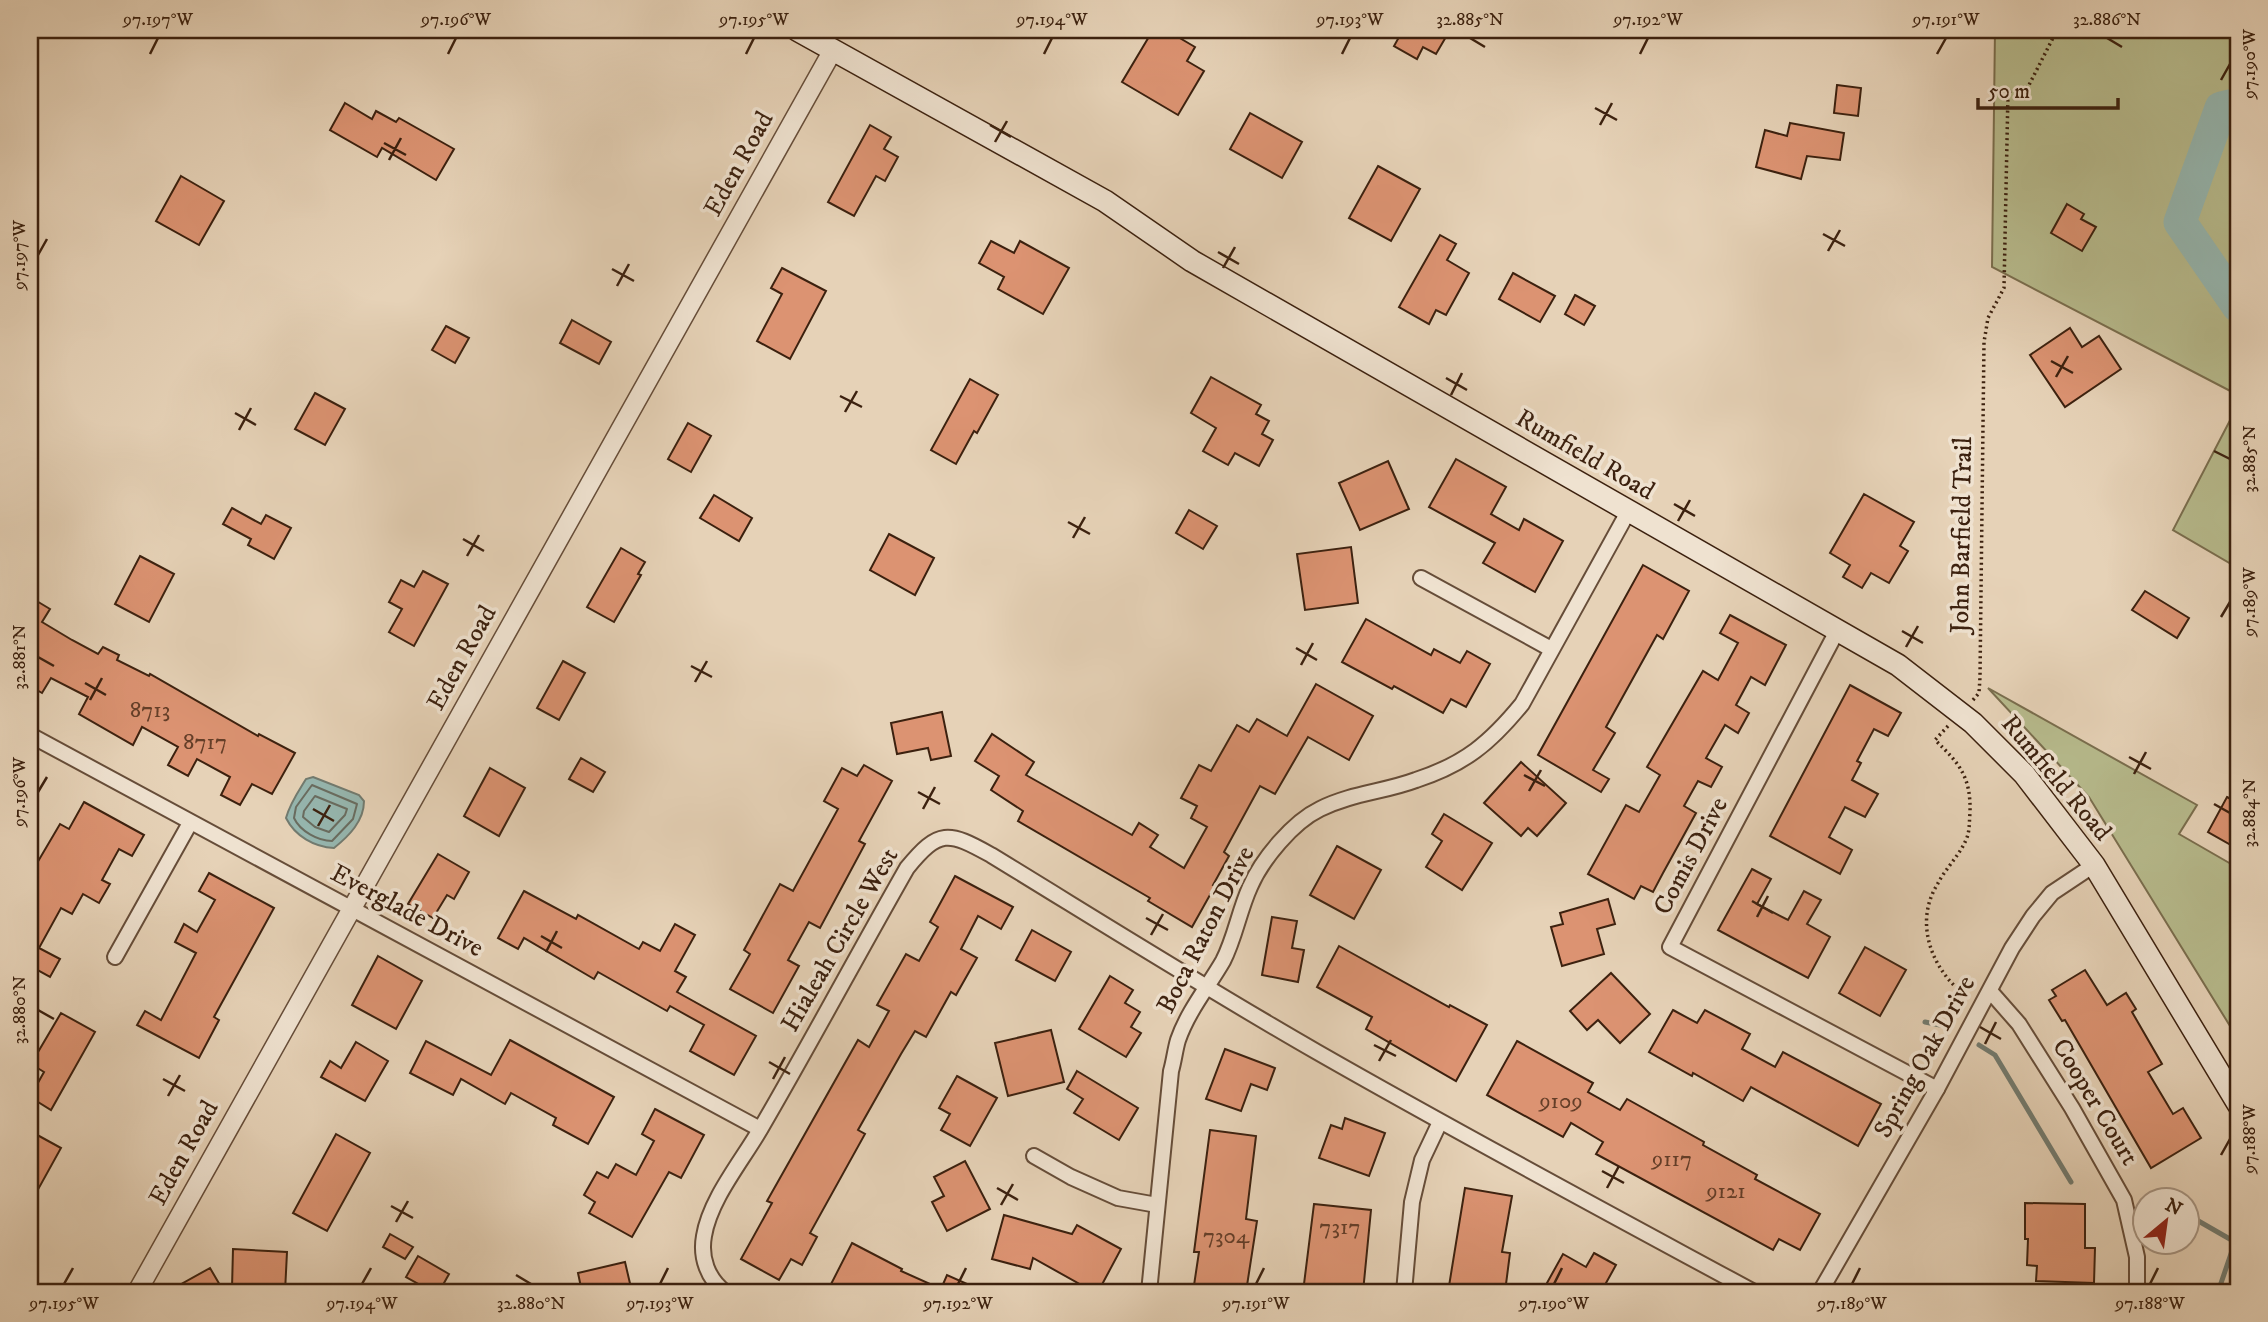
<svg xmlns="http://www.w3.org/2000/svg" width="2268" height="1322" font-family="'IM FELL DW Pica',serif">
  <rect width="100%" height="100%" fill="#e6d2b7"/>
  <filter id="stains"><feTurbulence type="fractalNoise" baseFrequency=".00286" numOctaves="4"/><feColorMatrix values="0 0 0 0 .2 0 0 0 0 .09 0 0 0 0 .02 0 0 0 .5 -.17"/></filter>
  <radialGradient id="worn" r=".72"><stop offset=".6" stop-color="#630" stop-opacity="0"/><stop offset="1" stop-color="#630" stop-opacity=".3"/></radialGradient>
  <g fill="#b7bb8d" stroke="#7a6e4e" stroke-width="2">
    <polygon points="1995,30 2238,30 2238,395 1992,267"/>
    <polygon points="2238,405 2238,568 2173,530"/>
    <polygon points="1988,688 2197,805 2179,834 2238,868 2238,1039 2089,797"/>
  </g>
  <path fill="#96b7b0" stroke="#727b70" stroke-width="2" d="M313,777L359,795L364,801C364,821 349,836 334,848C314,847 295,836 286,818C290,803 298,792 306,779Z"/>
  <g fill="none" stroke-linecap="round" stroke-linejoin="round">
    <g stroke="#696c60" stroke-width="2">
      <path d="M312,785L357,804L353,819L332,841C318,841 300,831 294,818L296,807Z"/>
      <polygon points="315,796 347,809 345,815 329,832 315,827 303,817 304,811"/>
    </g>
    <g stroke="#727b70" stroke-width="5">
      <polyline points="1925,1022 1945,1026"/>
      <polyline points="1979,1045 1995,1055 2071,1182"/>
      <polyline points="2188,1215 2235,1242"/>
      <polyline points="2218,1292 2235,1242 2238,1240"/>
    </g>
    <polyline stroke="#96b7b0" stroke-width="33" points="2238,104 2221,108 2180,222 2238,306"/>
  </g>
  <g fill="#dc9372" stroke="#3c210f" stroke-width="2">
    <polygon points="1153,30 1166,30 1195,47 1187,61 1204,71 1178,115 1122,82"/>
    <polygon points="1403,30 1450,30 1436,54 1423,47 1417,59 1394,46"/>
    <polygon points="1837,85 1861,88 1858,116 1834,113"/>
    <polygon points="345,103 372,119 376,111 396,122 399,118 454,149 436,180 382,148 377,157 330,130"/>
    <polygon points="1250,113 1302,142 1282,178 1230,149"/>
    <polygon points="1790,123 1844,133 1840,160 1807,156 1801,179 1756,167 1765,130 1787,136"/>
    <polygon points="870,125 891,137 884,149 898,157 885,181 876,176 854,216 828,202"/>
    <polygon points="1378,166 1420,189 1391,241 1349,218"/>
    <polygon points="181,176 224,201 199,245 156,221"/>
    <polygon points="2067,204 2084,214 2081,219 2096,227 2082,251 2051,233"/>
    <polygon points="1440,235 1456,244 1447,260 1469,273 1446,315 1436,310 1429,324 1399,307"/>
    <polygon points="991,241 1014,253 1020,241 1069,268 1043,314 998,289 1004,277 979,263"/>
    <polygon points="782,268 826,291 790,359 757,341 782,294 771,288"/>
    <polygon points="1513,273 1555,296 1540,322 1499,299"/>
    <polygon points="1575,295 1595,306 1584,325 1565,314"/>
    <polygon points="572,320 611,342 599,364 560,343"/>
    <polygon points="446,326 469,338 455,363 432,350"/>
    <polygon points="2070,328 2082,347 2099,336 2121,369 2065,407 2030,355"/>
    <polygon points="1211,377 1261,405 1256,414 1269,421 1262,434 1273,440 1259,466 1235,453 1228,465 1203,451 1216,428 1191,413"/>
    <polygon points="970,379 998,395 977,433 974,431 956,464 931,450"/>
    <polygon points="315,393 345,409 325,445 295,429"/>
    <polygon points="688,423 711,436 691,472 668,459"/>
    <polygon points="1456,459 1506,487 1491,514 1519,530 1524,519 1563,541 1535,592 1483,563 1495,543 1429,507"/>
    <polygon points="1388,461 1409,509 1360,530 1339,483"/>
    <polygon points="1864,494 1914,522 1900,546 1908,551 1889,583 1871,573 1862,588 1843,577 1850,565 1830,553"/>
    <polygon points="714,495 752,518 739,541 700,518"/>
    <polygon points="232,508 261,524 266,515 291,528 274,559 248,545 251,539 223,524"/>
    <polygon points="1189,510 1217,526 1203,549 1176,533"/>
    <polygon points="889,534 934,558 915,595 870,570"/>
    <polygon points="1351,547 1358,603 1305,610 1297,554"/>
    <polygon points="621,548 645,562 638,574 641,575 614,622 587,607"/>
    <polygon points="140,556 174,574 149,622 115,604"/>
    <polygon points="1643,565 1689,591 1663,639 1657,635 1606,727 1615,733 1593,770 1609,779 1601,792 1538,755"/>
    <polygon points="423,571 448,584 414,646 389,632 402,609 389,602 401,580 414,587"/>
    <polygon points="2145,591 2189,618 2177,638 2132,610"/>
    <polygon points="35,600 50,609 42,622 72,640 98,654 103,647 119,655 117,660 149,676 150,674 258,736 259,734 295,753 272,794 252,784 240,805 221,795 230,777 197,759 188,776 168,765 178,747 142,727 133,745 79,714 88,697 51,678 42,693 30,686 30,609"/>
    <polygon points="1730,615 1786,645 1765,685 1751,677 1736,705 1749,713 1738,733 1725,725 1706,758 1722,767 1711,787 1698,781 1684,806 1696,813 1663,873 1653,892 1641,886 1634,899 1588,874 1626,805 1639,812 1660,775 1647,767 1703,671 1718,680 1738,643 1720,633"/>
    <polygon points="1366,619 1431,655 1434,649 1460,663 1467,651 1490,664 1466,707 1451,699 1443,713 1394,686 1392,689 1342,662"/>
    <polygon points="563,661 585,673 559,720 537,708"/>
    <polygon points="1316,684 1373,716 1349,760 1308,737 1275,794 1260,786 1224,852 1229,856 1213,885 1215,886 1192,927 1148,901 1150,898 1018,821 1023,811 991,790 999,776 975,761 992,734 1034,762 1026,775 1132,835 1139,823 1158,835 1150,847 1184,868 1207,827 1191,818 1197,806 1181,798 1199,765 1211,771 1237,725 1249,732 1257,719 1287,736"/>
    <polygon points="1850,685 1901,713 1888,736 1874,729 1857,761 1861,763 1852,780 1878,794 1865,817 1845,807 1829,837 1852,850 1840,874 1770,836"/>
    <polygon points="942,712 951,756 931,760 928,748 897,754 891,723"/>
    <polygon points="581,758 605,772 593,792 569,779"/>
    <polygon points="1521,762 1566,803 1537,836 1528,828 1521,836 1484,803"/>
    <polygon points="864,765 892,781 859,841 865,844 820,928 809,922 788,960 799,966 773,1013 730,989 750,954 744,950 780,884 793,891 838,809 824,801 842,768 857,776"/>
    <polygon points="490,768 525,788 499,836 464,816"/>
    <polygon points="2227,797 2238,803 2238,849 2208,832"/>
    <polygon points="84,802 144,835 132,856 119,849 102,880 110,884 99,903 83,894 72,914 61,908 39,948 60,959 50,977 30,966 30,875 60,824 69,829"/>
    <polygon points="1444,814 1492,843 1462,890 1426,867 1442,841 1432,834"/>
    <polygon points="1337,846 1381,870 1354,919 1310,895"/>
    <polygon points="438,854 469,872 454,899 447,895 433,918 408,904"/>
    <polygon points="1752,869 1771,879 1757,904 1788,920 1804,891 1821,900 1807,924 1830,937 1808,978 1718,930"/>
    <polygon points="209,873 274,908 214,1017 219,1020 199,1058 137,1025 145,1011 161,1020 196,953 175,942 184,924 197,932 215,900 199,891"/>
    <polygon points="955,876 1013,907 1001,929 978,916 961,949 977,958 956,995 951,992 926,1037 915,1031 901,1054 858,1130 865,1134 810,1233 817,1237 802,1265 791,1259 779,1280 741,1259 772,1203 767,1201 858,1040 869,1047 889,1011 877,1005 906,954 919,961 938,927 930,922"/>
    <polygon points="524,891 576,919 578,915 639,949 643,942 660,951 675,924 695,935 675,971 686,977 677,992 756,1036 734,1075 690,1051 704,1025 670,1006 667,1011 598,972 594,979 524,938 518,949 498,938"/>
    <polygon points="1608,899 1615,924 1597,929 1604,954 1562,966 1551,927 1563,924 1560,913"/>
    <polygon points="1272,917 1297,921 1292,948 1304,950 1298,982 1262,975"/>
    <polygon points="1032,930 1071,952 1055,981 1016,960"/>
    <polygon points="1339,946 1449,1007 1450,1005 1487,1025 1456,1081 1366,1029 1372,1017 1317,987"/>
    <polygon points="1865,947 1906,970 1880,1016 1839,993"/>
    <polygon points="378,956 422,981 396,1029 352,1005"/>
    <polygon points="2085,970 2107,1005 2126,993 2136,1009 2132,1012 2162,1064 2148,1072 2173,1114 2183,1108 2201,1138 2151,1168 2065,1020 2062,1021 2049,1000 2056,996 2052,990"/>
    <polygon points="1611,973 1650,1014 1620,1043 1598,1020 1587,1030 1570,1011"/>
    <polygon points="1110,976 1133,990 1125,1003 1140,1012 1131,1027 1141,1033 1126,1057 1079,1029"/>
    <polygon points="1673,1010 1697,1023 1705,1010 1750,1034 1742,1049 1775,1067 1783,1052 1881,1104 1858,1146 1751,1087 1743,1101 1693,1073 1692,1076 1649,1052"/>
    <polygon points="61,1013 95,1032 51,1110 30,1097 44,1072 31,1064"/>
    <polygon points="1051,1030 1064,1082 1008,1096 995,1043"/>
    <polygon points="510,1040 614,1097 588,1144 553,1125 556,1118 511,1093 505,1104 461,1079 453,1095 410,1073 426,1041 491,1075"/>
    <polygon points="1517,1041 1593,1083 1588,1092 1620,1110 1627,1099 1704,1142 1703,1145 1757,1175 1755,1179 1820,1214 1800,1250 1779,1239 1773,1250 1596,1154 1603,1142 1571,1123 1563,1137 1487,1095"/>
    <polygon points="356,1042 388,1061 365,1101 321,1077 330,1061 341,1068"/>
    <polygon points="1225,1049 1275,1068 1267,1090 1251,1084 1241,1111 1206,1099"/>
    <polygon points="1077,1071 1138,1108 1119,1140 1074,1113 1083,1099 1067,1089"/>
    <polygon points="957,1076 997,1098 970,1146 941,1130 950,1114 939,1108"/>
    <polygon points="655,1109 704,1135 681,1178 669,1172 632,1237 589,1213 595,1202 584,1195 597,1172 608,1178 616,1164 636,1175 654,1141 642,1134"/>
    <polygon points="1345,1118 1385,1133 1369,1176 1319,1158 1331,1125 1342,1129"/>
    <polygon points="1210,1130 1256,1136 1246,1219 1257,1221 1246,1292 1193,1292 1199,1252 1194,1252"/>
    <polygon points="30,1131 61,1148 30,1204"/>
    <polygon points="336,1134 370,1153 327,1231 293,1213"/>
    <polygon points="965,1161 990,1209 947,1231 932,1202 944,1196 934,1177"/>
    <polygon points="1465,1188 1512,1196 1502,1252 1510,1253 1505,1292 1449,1286"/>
    <polygon points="2025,1203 2085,1204 2085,1248 2095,1248 2094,1283 2036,1281 2037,1266 2027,1265 2028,1239 2025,1239"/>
    <polygon points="1314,1204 1371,1210 1363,1292 1303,1292"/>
    <polygon points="1004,1215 1072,1234 1077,1225 1121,1249 1098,1292 1094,1292 1033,1258 1030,1269 992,1259"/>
    <polygon points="390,1234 413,1247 405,1259 383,1247"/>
    <polygon points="852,1243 902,1269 901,1271 941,1289 947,1275 985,1292 827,1292"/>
    <polygon points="233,1249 287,1252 285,1292 232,1288"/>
    <polygon points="1594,1253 1616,1265 1601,1292 1542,1292 1563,1254 1586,1267"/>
    <polygon points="418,1256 449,1274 439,1292 433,1292 406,1277"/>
    <polygon points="625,1262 632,1292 582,1292 578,1273"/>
    <polygon points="210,1268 224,1292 167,1292"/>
  </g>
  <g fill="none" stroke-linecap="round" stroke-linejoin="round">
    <g stroke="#664d39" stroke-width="18">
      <g id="minor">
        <polyline points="1421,578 1551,649"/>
        <polyline points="1837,631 1670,947 1937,1089"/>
        <polyline points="30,735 760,1129"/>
        <polyline points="115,957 190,823"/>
        <polyline points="1990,991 2019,1024 2072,1108 2124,1200 2137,1257 2137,1292"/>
        <polyline points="1034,1156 1071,1177 1118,1198 1157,1205"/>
        <path d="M725,1292C708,1279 700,1258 704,1236C710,1199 742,1161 761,1128C811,1042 858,954 907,868C939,829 948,831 991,855C1099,921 1207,989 1317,1052C1462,1135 1608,1213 1754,1292"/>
        <path d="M1149,1292L1171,1071C1174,1061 1175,1050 1178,1040C1188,1011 1208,987 1223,961C1235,938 1239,911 1250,887C1262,859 1293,822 1320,809C1352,793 1384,792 1416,780C1465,764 1490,743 1522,704L1628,512"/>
        <polyline points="1404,1292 1412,1202 1422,1160 1440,1122"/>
        <polyline points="1820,1292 1937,1089 2012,948 2033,916 2052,893 2094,865"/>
      </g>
    </g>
    <g stroke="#664d39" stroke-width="21">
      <polyline id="tertiary" points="137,1292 833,50"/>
    </g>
    <g stroke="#3c210f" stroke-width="24">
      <polyline id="secondary" points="797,30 1105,201 1192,261 1898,665 1973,723 2024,774 2094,865 2238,1104"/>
    </g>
    <g stroke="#3c210f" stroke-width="3.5" stroke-dasharray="2 3.5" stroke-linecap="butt">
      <polyline points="1973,700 1979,693 1980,677 1984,342 1988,318 2004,288 2008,92 2028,87 2057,30"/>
      <path d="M1948,726L1935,740C1960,764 1971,777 1970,813C1969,823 1970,831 1966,840C1959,856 1945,869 1937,885C1913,924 1933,973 1968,997"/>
    </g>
    <use href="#minor" stroke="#efe2d0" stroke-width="14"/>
    <use href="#tertiary" stroke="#efe2d0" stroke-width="18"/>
    <use href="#secondary" stroke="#efe2d0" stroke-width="21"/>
  </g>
  <path fill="none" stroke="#3c210f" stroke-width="2.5" d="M1470,38L1485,47M2107,38L2122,47M150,54L158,38M448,54L456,38M746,54L754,38M1044,54L1052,38M1342,54L1350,38M1640,54L1648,38M1937,54L1946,38M2221,80L2230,64M1595,108L1617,120M990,125L1011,137M1600,125L1612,103M995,142L1007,121M384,143L406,155M389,160L401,138M1823,234L1845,246M1828,251L1840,230M1218,252L1239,264M38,255L47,239M1223,268L1235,247M612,269L634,281M617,286L629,264M2051,361L2073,373M2056,377L2068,356M1446,378L1467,390M1451,395L1462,373M840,396L862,407M845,412L857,391M235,413L256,425M239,430L251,408M2214,451L2230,459M1674,504L1695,516M1678,521L1690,500M1068,522L1090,534M1073,538L1085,517M463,539L484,551M467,556L479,535M2221,617L2230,602M1902,631L1923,643M1906,647L1918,626M1296,648L1317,660M38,657L54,666M1301,665L1313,643M691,666L712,677M695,682L707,661M85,683L106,695M90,700L102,678M2129,757L2151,769M2134,774L2146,752M1524,775L1545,786M1529,791L1541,770M38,792L47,777M918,792L940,804M2214,804L2230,813M313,809L334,821M923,809L935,787M318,826L330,805M1752,901L1773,913M1757,917L1768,896M1146,918L1168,930M1151,935L1163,914M541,936L562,948M546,952L557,931M38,1010L54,1019M1980,1027L2001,1039M1985,1044L1996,1022M1374,1045L1396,1056M1379,1061L1391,1040M769,1062L790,1074M163,1079L185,1091M773,1079L785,1057M168,1096L180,1075M2221,1155L2230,1139M1602,1171L1624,1183M997,1188L1018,1200M1607,1188L1619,1166M1001,1205L1013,1184M391,1206L413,1218M396,1222L408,1201M516,1275L531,1284M64,1284L73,1268M362,1284L371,1268M660,1284L668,1268M958,1284L966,1268M1256,1284L1264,1268M1554,1284L1562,1268M1852,1284L1860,1268M2150,1284L2158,1268"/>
  <g text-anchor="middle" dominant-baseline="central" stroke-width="7" stroke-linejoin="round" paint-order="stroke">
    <g font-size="23" fill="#643e28">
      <text x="150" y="710">8713</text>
      <text x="205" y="742">8717</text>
      <text x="1561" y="1101">9109</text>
      <text x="1672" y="1159">9117</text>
      <text x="1726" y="1191">9121</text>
      <text x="1340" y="1227">7317</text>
      <text x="1226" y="1236">7304</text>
    </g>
    <g font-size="26" fill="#3c210f" stroke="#efe2d0">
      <text transform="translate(739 164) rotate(-61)">Eden Road</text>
      <text transform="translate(1585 455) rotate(30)">Rumfield Road</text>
      <text transform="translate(1962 535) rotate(-89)">John Barfield Trail</text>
      <text transform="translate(462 658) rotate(-61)">Eden Road</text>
      <text transform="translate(2056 778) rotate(50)">Rumfield Road</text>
      <text transform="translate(1691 856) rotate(-62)">Comis Drive</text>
      <text transform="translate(407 911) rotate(28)">Everglade Drive</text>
      <text transform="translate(1206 930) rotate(-63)">Boca Raton Drive</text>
      <text transform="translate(840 940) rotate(-60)">Hialeah Circle West</text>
      <text transform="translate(1925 1057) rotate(-61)">Spring Oak Drive</text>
      <text transform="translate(2095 1102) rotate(59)">Cooper Court</text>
      <text transform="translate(184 1153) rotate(-61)">Eden Road</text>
    </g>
  </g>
  <rect width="2268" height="1322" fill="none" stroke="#e6d2b7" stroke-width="77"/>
  <g transform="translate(2166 1221) rotate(29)"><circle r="33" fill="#efe2d0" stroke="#a79583" stroke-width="2"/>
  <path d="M0-5L12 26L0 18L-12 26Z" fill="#8f2418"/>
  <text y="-10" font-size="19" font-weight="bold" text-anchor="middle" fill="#3c210f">N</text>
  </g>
  <path d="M1978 98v10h140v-10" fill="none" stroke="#3c210f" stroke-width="3.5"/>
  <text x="1988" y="98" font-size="21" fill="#3c210f" stroke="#efe2d0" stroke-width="5" paint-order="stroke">50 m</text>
  <rect x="38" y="38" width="2192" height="1246" fill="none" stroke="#3c210f" stroke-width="2.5"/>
  <g font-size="18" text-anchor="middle" fill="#3c210f">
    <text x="158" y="25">97.197°W</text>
    <text x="456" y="25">97.196°W</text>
    <text x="754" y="25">97.195°W</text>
    <text x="1052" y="25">97.194°W</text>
    <text x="1350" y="25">97.193°W</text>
    <text x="1470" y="25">32.885°N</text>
    <text x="1648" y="25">97.192°W</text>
    <text x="1946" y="25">97.191°W</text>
    <text x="2107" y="25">32.886°N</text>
    <text transform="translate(2249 64) rotate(-90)" y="6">97.190°W</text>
    <text transform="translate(19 255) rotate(-90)" y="6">97.197°W</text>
    <text transform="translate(2249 459) rotate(-90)" y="6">32.885°N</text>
    <text transform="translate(2249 602) rotate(-90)" y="6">97.189°W</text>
    <text transform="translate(19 657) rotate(-90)" y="6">32.881°N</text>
    <text transform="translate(19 792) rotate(-90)" y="6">97.196°W</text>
    <text transform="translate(2249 813) rotate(-90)" y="6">32.884°N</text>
    <text transform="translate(19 1010) rotate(-90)" y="6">32.880°N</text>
    <text transform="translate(2249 1139) rotate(-90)" y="6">97.188°W</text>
    <text x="64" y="1309">97.195°W</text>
    <text x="362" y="1309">97.194°W</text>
    <text x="531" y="1309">32.880°N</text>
    <text x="660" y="1309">97.193°W</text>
    <text x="958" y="1309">97.192°W</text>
    <text x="1256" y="1309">97.191°W</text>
    <text x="1554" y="1309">97.190°W</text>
    <text x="1852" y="1309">97.189°W</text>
    <text x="2150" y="1309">97.188°W</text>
  </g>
  <rect width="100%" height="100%" filter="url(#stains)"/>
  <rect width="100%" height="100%" fill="url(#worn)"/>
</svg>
